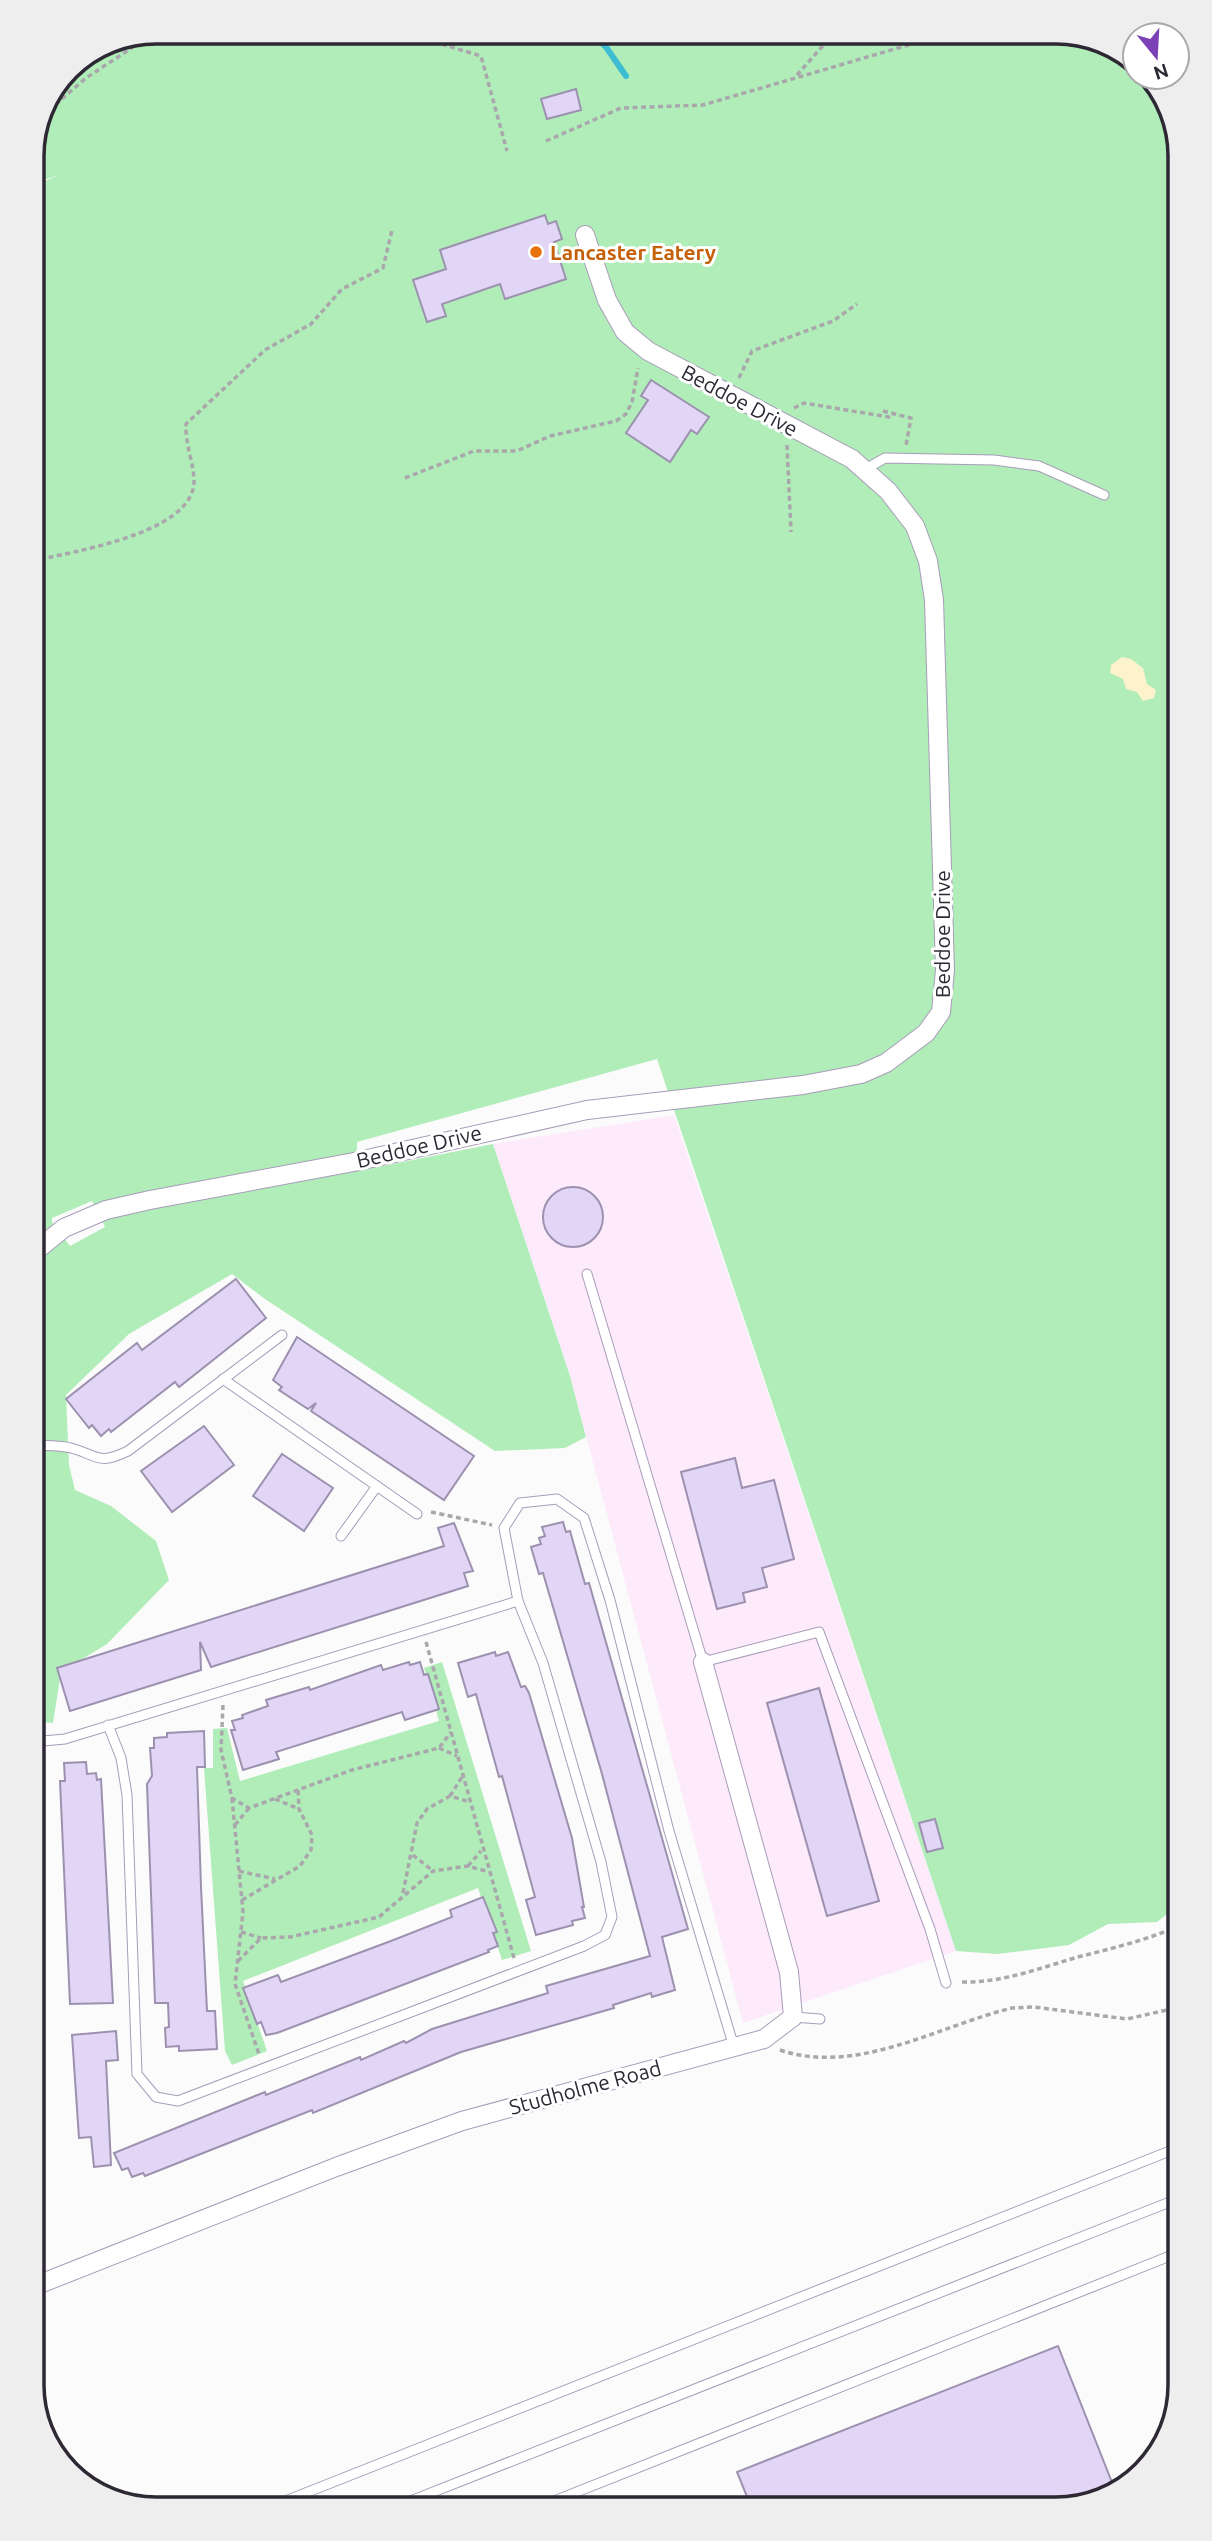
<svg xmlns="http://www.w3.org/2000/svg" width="1212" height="2541" font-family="Ubuntu,sans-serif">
  <rect width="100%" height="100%" fill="#fbfbfb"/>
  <polygon fill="#fdebfc" points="674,1115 956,1951 743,2023 570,1376 493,1144"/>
  <g fill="#b0edb8" fill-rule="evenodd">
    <path d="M156,32H1064L1131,57L1135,62V77H1147L1171,109L1180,156V1904L1157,1922L1108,1924L1069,1945L997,1954L956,1951L657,1059L357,1142V1171L493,1144L570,1376L586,1437L565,1448L495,1451L265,1299L232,1274L129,1334L66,1395L69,1465L75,1490L111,1506L156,1541L169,1580L107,1644L61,1672L53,1723L32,1721V186L57,176L32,183V148L68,68L109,41ZM92,1201L105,1227L70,1246L52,1222V1218Z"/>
    <polygon points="442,1662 531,1951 502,1960 478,1888 243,1981 267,2051 232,2065 225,2051 204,1768 213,1768 213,1729 227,1728 240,1781 439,1721 424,1668"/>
  </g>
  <polygon fill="#fcf2cc" points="1122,657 1131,659 1143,668 1147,684 1156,690 1154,698 1143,701 1137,692 1126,689 1123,679 1110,673 1111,665"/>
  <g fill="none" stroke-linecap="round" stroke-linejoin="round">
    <polyline stroke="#3cbdd1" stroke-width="6" points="590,32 606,47 626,76"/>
  </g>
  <g fill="#e2d6f6" stroke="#9c91af" stroke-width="2">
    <polygon points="576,89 581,110 547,119 541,99"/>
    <polygon points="545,215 548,224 556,221 562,239 554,242 566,279 505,299 500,284 442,304 446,316 427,322 413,280 446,269 440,250"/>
    <polygon points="651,380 709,417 697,434 691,430 670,462 626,433 648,400 641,396"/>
    <circle cx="573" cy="1217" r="30"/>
    <polygon points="236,1279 266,1318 179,1387 175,1382 111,1432 109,1429 101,1436 92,1425 89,1428 66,1399 137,1343 142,1350"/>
    <polygon points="297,1337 474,1456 444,1500 311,1411 316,1403 308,1409 279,1390 282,1387 273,1380"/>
    <polygon points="204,1426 234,1465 172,1512 141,1471"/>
    <polygon points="282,1454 333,1488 304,1531 253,1496"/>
    <polygon points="735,1458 742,1488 774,1480 794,1559 762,1568 767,1587 743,1593 745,1602 717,1609 681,1472"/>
    <polygon points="563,1522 566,1532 570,1531 585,1584 589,1583 688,1929 662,1937 675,1990 652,1997 651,1993 613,2005 614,2008 461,2052 313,2113 312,2110 145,2176 143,2173 132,2177 128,2168 122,2170 114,2153 265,2092 266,2095 360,2057 361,2060 404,2041 406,2043 432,2029 548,1993 546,1986 650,1956 602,1774 543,1573 539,1574 531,1547 541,1544 539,1538 545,1536 542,1527"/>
    <polygon points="454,1523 473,1571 464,1573 468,1586 211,1667 200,1642 201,1670 70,1711 57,1668 444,1546 438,1528"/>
    <polygon points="495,1652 496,1656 508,1652 521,1687 525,1686 529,1693 572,1838 584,1907 582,1907 585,1918 572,1921 573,1925 536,1935 526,1900 535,1897 502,1776 499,1777 476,1694 468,1697 458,1663"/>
    <polygon points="409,1662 410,1665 420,1662 424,1675 428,1674 439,1709 405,1720 402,1712 276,1752 279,1759 243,1770 231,1730 235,1730 232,1721 243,1718 242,1715 268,1706 266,1700 309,1687 310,1690 381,1665 383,1670"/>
    <polygon points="819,1688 879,1901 827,1916 767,1703"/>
    <polygon points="204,1731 205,1767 197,1767 201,1887 207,2011 215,2011 217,2049 179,2051 179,2046 166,2047 165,2028 169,2027 168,2003 155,2003 147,1784 152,1776 150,1748 154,1748 154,1738 167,1737 167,1733"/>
    <polygon points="86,1762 87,1774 96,1773 97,1780 101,1779 113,2003 70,2004 60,1781 65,1781 64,1763"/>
    <polygon points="935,1819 943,1848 927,1852 919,1823"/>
    <polygon points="483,1897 497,1932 493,1933 498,1946 488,1950 489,1952 277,2033 266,2035 261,2022 257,2024 243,1988 278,1975 281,1982 391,1941 452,1917 450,1910"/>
    <polygon points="116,2031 118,2060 106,2061 111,2165 94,2167 91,2137 79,2138 72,2035"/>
    <polygon points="1058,2346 1115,2490 1103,2500 1056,2510 752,2509 737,2472"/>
  </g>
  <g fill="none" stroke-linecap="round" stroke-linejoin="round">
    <g stroke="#a89cba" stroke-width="11">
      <g id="service">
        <polyline points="864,470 885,458 994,460 1039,466 1104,495"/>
        <polyline points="587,1274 703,1662 819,1632 930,1929 946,1983"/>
        <polyline points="223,1379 417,1514"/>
        <path d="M32,1445C44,1446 59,1445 71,1448C98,1455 97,1466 128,1451L282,1335"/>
        <polyline points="341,1536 377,1486"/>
        <polyline points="108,1725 121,1758 127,1795 137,2074 156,2097 178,2101 584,1946 605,1935 612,1917 601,1862 543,1663 518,1601 504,1528 520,1503 557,1499 584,1518 610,1600 669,1831 734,2047"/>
        <polyline points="32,1742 65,1739 518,1601"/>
        <polyline points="793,2017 820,2019"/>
        <polyline points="265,2509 1180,2147"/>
        <polyline points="390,2509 1180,2198"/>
        <polyline points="534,2509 1180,2252"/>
      </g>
    </g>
    <g stroke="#a89cba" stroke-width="20">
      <g id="minor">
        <polyline points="32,1254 64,1228 106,1210 150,1200 354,1162 587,1110 803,1085 861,1074 886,1063 926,1033 941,1012 945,970 934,600 928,561 915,526 888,491 852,459 648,351 625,332 607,300 585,235"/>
        <polyline points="32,2266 35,2285"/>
        <polyline points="32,2287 336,2167 462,2121 764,2039 793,2017 789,1972 703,1662"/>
      </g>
    </g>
    <g stroke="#a9a7ac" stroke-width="3.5" stroke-dasharray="5 3.5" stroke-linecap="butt">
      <polyline points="401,32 481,56 507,151"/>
      <polyline points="797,75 835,32"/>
      <polyline points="49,110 86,78 156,32"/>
      <polyline points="546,141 621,108 703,105 953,32"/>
      <polyline points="739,378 752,351 833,321 857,304"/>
      <polyline points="794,408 804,403 889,417 894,414"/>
      <polyline points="883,411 911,418 906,445"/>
      <polyline points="787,445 791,532"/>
      <polyline points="405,478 474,451 517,451 550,436 616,421 626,414 632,402 638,368"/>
      <path d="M32,561C71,552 191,534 194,483C195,467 185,445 186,424L265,350L311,324L342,289L383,268L392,230"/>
      <polyline points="431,1512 492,1525"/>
      <polyline points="426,1642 514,1958"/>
      <polyline points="223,1705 221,1750 232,1798 249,1808 352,1770 439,1748 451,1732"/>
      <polyline points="439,1748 457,1756"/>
      <polyline points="450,1796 462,1777"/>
      <polyline points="232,1798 243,1912 235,1984 259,2054"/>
      <polyline points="275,1799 299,1809"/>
      <polyline points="235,1825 249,1808"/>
      <polyline points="413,1855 433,1871"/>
      <polyline points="468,1866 481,1851"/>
      <polyline points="239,1871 275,1879"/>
      <polyline points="403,1893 417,1823 427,1809 450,1796 470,1802"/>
      <polyline points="242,1900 300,1866 311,1850 312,1835 299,1809 298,1790"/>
      <polyline points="241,1932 261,1938"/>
      <polyline points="238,1961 261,1938 290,1937 379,1917 433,1871 468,1866 489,1872"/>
      <path d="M962,1982C1002,1983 1040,1968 1078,1957C1113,1948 1148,1940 1180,1925"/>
      <path d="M780,2050C857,2076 938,2026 1012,2008L1034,2007L1127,2019L1180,2007"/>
    </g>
    <use href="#service" stroke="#fff" stroke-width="9"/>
    <use href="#minor" stroke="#fff" stroke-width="18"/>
  </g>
  <circle fill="#e8710a" stroke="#fff" stroke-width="2.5" cx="536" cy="252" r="7"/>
  <g text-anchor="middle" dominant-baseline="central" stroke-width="6" stroke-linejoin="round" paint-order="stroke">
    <g font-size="21" font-weight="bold" fill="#c56008" stroke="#fff" text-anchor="start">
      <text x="550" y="252">Lancaster Eatery</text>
    </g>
    <g font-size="21" fill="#2d2834" stroke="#fff">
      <text transform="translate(740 400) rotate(28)">Beddoe Drive</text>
      <text transform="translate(942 934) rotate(-90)">Beddoe Drive</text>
      <text transform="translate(419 1146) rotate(-13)">Beddoe Drive</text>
      <text transform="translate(585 2087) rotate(-15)">Studholme Road</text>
    </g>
  </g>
  <path d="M0 0H1212V2541H0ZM156 44H1056A112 112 0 0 1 1168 156V2385A112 112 0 0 1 1056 2497H156A112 112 0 0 1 44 2385V156A112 112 0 0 1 156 44Z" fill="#eeeeef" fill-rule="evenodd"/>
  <path fill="none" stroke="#2d2834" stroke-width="3.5" d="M156 44H1056A112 112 0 0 1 1168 156V2385A112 112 0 0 1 1056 2497H156A112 112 0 0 1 44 2385V156A112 112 0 0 1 156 44Z"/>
  <g transform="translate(1156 56) rotate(162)"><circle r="33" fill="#ffffff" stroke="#aba9ae" stroke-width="2"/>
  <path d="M0-5L12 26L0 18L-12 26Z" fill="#7c41b7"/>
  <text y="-10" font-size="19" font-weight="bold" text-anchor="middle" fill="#2d2834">N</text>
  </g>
</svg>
